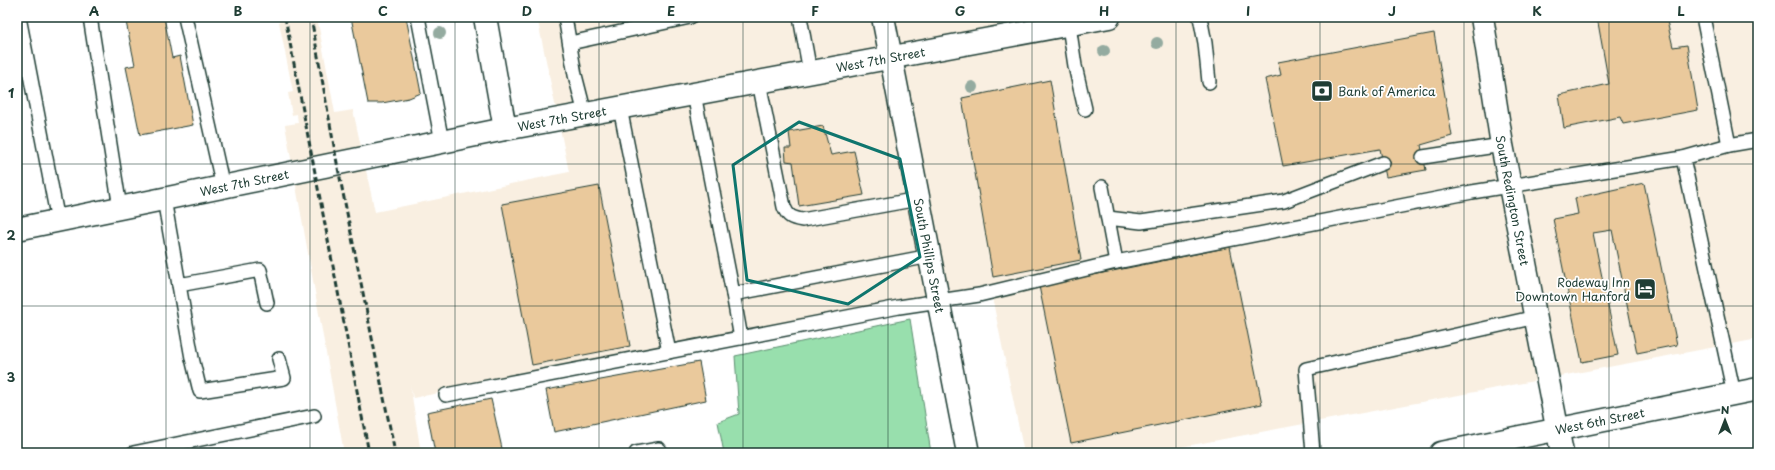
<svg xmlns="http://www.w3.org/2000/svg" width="1775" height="470" font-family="'Playpen Sans',sans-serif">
  <rect width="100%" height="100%" fill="#fff"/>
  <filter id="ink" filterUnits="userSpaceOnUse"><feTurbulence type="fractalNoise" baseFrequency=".025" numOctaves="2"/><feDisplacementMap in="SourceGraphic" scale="8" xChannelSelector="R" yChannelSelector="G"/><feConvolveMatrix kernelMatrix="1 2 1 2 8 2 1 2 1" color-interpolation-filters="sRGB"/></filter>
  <g filter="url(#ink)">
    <polygon fill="#f9efe1" points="278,17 317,17 335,113 353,110 375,212 569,172 537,17 1758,17 1758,339 1149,453 1024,453 990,287 413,398 410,384 421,453 344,453 285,125 298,123 297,114 292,115 288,93 293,92"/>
    <polygon fill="#98dfad" stroke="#5c8e70" points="910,319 931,453 724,453 718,422 739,414 735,356"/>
    <g fill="#eac99c" stroke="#1f3d34">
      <polygon points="125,17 164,17 172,58 180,56 193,125 140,135 126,67 135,65"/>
      <polygon points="351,17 406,17 421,93 409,98 382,103 368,103"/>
      <polygon points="1597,17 1666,17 1673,47 1687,45 1698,110 1623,124 1620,117 1564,128 1559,95 1609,84"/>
      <polygon points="1434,33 1452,136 1421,145 1426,170 1386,177 1380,149 1283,166 1265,79 1281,75 1278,62"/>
      <polygon points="1050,80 1081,260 993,277 962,98"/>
      <polygon points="823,126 831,155 854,151 864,195 799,206 793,162 786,161 785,148 791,148 789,132"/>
      <polygon points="1644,183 1677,345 1637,353 1612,230 1593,233 1618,355 1582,362 1553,219 1578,214 1575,198"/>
      <polygon points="599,186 630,346 532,365 502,204"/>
      <polygon points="1230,247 1262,404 1071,443 1039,286"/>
      <polygon points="699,362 706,400 554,432 546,390"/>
      <polygon points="491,399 503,453 435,453 427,412"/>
    </g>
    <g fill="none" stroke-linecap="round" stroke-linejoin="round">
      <g stroke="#1f3d34" stroke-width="16">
        <g id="lane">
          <polyline points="19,17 58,221"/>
          <polyline points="90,17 120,208"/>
          <polyline points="185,17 223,187"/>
          <polyline points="418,17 442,142"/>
          <polyline points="565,17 575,75 585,114"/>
          <polyline points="800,17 810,72"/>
          <polyline points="1200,17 1205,43 1209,82"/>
          <polyline points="1703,17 1729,145"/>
          <polyline points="1068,19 1075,66 1085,109"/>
          <polyline points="570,43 690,17"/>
          <path d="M759,82L784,207C788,217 792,218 802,220L918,199"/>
          <polyline points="694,94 733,294 930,256"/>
          <polyline points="620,108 669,352"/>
          <polyline points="1423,157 1502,145"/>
          <polyline points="1683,158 1734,394"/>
          <polyline points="1102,187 1116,262"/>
          <polyline points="164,199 179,285 260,270 267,303"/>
          <polyline points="1108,218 1141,222 1284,201 1383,163"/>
          <polyline points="179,285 192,358 200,391 284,378 279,359"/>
          <polyline points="733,294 741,338"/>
          <polyline points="446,395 899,307 979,295 1116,262 1472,192 1683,158 1729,145 1758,140"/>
          <polyline points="133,453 314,416"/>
          <polyline points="636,453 659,449 662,453"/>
          <polyline points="1313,453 1306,369 1536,317"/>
        </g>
      </g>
      <g stroke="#1f3d34" stroke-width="25">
        <g id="street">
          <polyline points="485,17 505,129"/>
          <path id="s1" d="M883,17L968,453"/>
          <path id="s2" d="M1482,17L1502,145L1562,453"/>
          <path id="s3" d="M1441,453L1758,389"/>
        </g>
      </g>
      <g stroke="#1f3d34" stroke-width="25">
        <g id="secondary">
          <path id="s4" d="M17,229L505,129L1109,17"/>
        </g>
      </g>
      <use href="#lane" stroke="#fff" stroke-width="13"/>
      <use href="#street" stroke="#fff" stroke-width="22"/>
      <use href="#secondary" stroke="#fff" stroke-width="22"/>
      <g stroke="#1f3d34" stroke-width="3" stroke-dasharray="6 3" stroke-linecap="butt">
        <polyline points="285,17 369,453"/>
        <polyline points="311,17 337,163 395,453"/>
      </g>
    </g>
    <g fill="#94aba0">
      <circle cx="440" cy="33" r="6"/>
      <circle cx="1157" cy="43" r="6"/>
      <circle cx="1104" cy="51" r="6"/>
      <circle cx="972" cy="87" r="6"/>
    </g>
  </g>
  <path fill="none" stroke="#0f766e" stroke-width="3" stroke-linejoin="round" d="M799,122L900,159L920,257L848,304L747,280L733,165Z"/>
  <path fill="none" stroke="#1f3d34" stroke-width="1" stroke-opacity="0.55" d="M166,17V453M310,17V453M455,17V453M599,17V453M743,17V453M888,17V453M1032,17V453M1176,17V453M1320,17V453M1464,17V453M1609,17V453M17,164H1758M17,306H1758"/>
  <defs>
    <g id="bank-square" transform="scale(1.15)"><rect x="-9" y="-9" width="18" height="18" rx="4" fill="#1f3d34" stroke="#fff"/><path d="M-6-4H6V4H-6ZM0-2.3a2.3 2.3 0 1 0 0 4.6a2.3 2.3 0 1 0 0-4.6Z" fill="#fff"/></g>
    <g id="hotel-square" transform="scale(1.15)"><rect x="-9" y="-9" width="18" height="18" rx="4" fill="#1f3d34" stroke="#fff"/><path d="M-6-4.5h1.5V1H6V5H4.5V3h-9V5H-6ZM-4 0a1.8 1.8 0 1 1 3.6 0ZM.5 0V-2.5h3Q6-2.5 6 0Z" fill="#fff"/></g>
  </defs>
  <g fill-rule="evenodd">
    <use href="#bank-square" x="1322" y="91"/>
    <use href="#hotel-square" x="1645" y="289"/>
  </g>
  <g text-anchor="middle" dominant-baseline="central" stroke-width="3.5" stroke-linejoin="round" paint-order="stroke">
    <g font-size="12" fill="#1f3d34" stroke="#fff">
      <text stroke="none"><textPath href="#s4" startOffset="880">West 7th Street</textPath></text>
      <text stroke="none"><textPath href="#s4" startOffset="556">West 7th Street</textPath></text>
      <text stroke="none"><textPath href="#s4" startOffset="232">West 7th Street</textPath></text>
      <text stroke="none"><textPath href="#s2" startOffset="186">South Redington Street</textPath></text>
      <text stroke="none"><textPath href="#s1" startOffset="243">South Phillips Street</textPath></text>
      <text stroke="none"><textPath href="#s3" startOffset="162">West 6th Street</textPath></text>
    </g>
    <g font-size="12" fill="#1f3d34" stroke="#fff" text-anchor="start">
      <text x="1338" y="91">Bank of America</text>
      <text x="1630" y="282" text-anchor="end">Rodeway Inn<tspan x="1630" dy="14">Downtown Hanford</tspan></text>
    </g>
  </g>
  <rect width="1775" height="470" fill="none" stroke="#fff" stroke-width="44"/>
  <g transform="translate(1725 420)" stroke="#ffffff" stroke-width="3" paint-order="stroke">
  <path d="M0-3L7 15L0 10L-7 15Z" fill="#1f3d34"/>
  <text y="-6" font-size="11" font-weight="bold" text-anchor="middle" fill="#1f3d34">N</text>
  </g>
  <rect x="22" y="22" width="1731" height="426" fill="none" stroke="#1f3d34" stroke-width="1.5"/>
  <g font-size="13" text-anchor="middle" font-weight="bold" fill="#1f3d34">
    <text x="94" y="16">A</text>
    <text x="238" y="16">B</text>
    <text x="383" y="16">C</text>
    <text x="527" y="16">D</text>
    <text x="671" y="16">E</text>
    <text x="815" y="16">F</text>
    <text x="960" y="16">G</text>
    <text x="1104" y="16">H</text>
    <text x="1248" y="16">I</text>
    <text x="1392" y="16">J</text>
    <text x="1537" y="16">K</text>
    <text x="1681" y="16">L</text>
    <text x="11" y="98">1</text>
    <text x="11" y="240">2</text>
    <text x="11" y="382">3</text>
  </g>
</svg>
